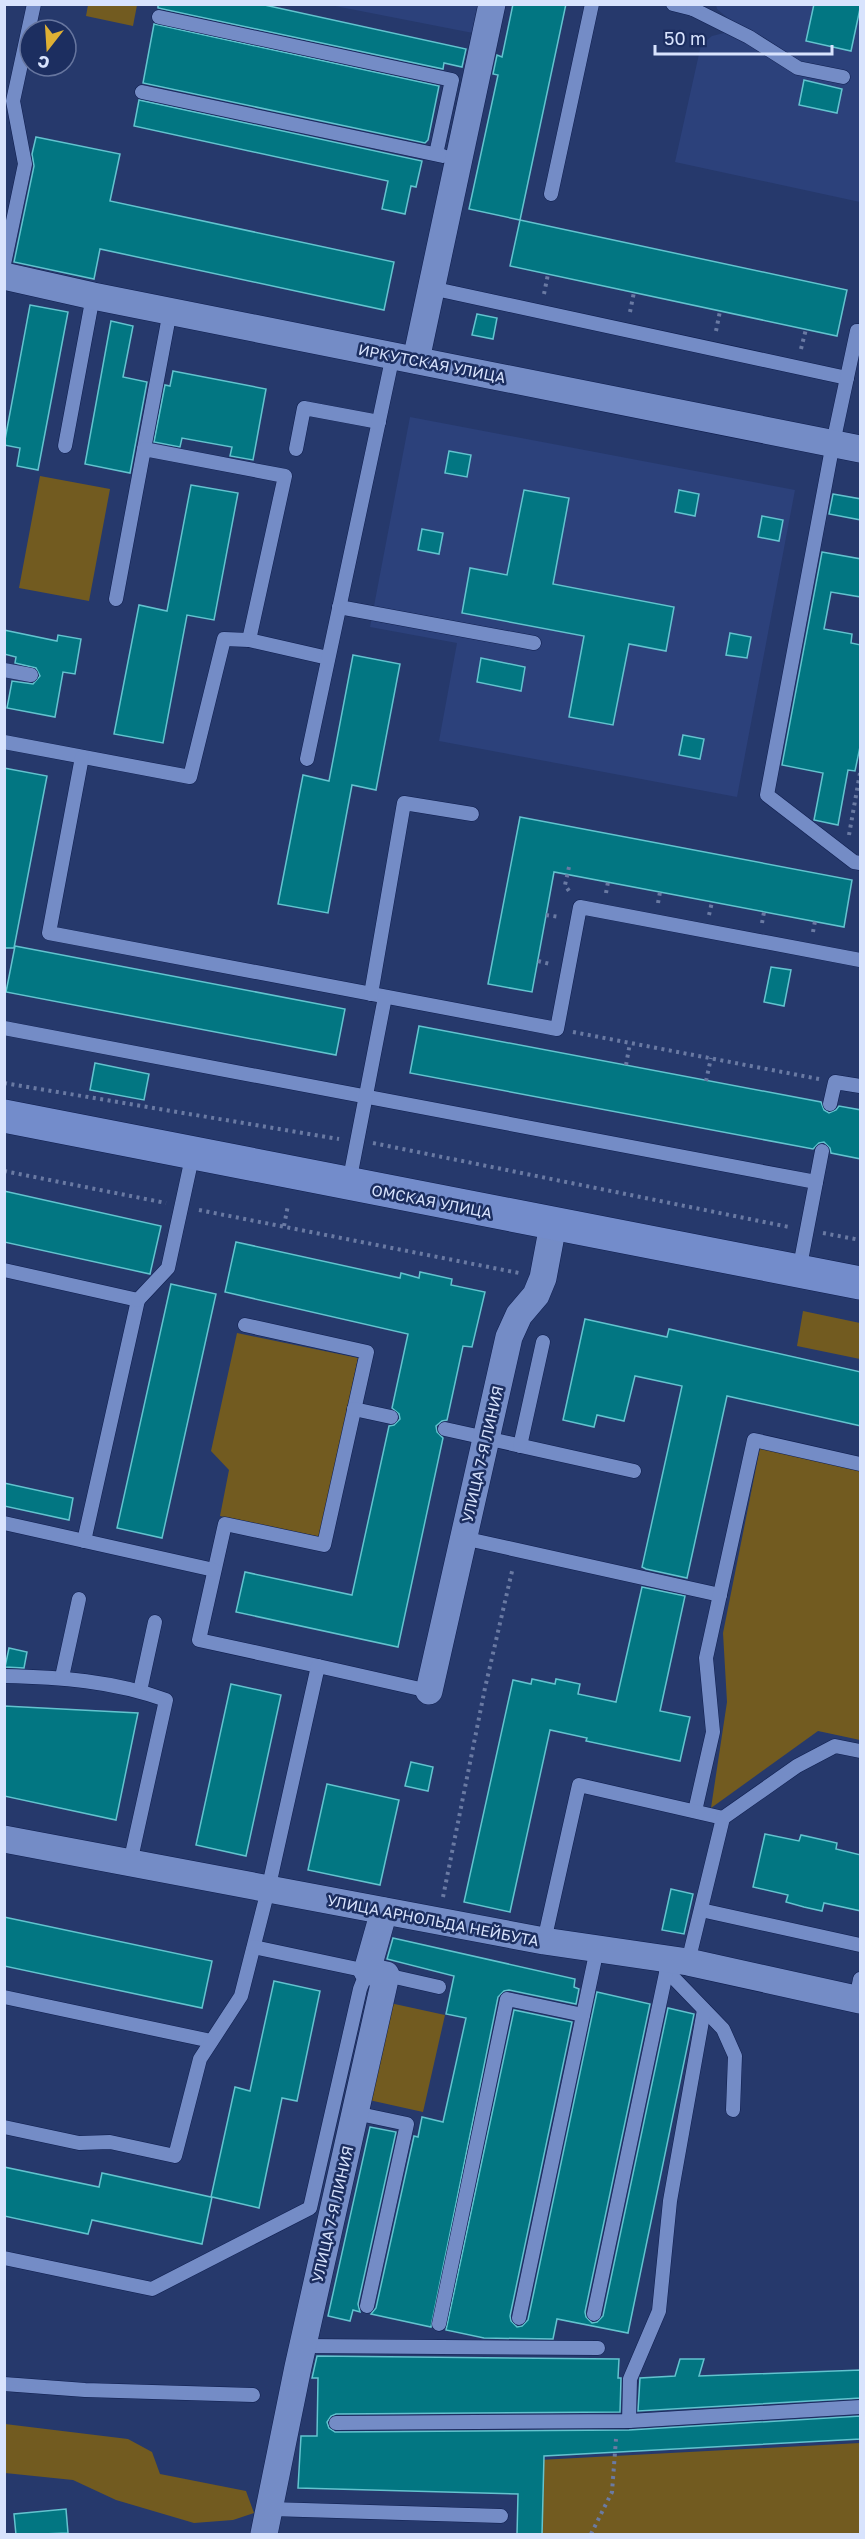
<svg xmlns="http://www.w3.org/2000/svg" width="865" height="2539" font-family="'Golos Text',sans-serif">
  <rect width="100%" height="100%" fill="#26396c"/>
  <g fill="#2c417b">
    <polygon points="330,5 484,5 478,34"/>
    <polygon points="716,5 860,5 860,202 675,162 701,45 712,36 724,33 730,20 717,9"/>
    <polygon points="410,417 795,490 737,797 439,741 457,643 370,627"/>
  </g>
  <g fill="#725b20">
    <polygon points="88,5 137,5 133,26 86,16"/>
    <polygon points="40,476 110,489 89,601 19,588"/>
    <polygon points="803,1311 860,1323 860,1359 797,1346"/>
    <polygon points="237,1333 358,1358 320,1537 220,1516 229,1470 211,1451"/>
    <polygon points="760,1448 860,1471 860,1740 818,1731 711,1808 727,1702 723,1633"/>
    <polygon points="390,2003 445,2015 423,2112 369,2100"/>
    <polygon points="5,2424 128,2439 152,2452 160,2474 246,2491 254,2513 233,2520 194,2523 116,2500 73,2480 5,2473"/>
    <polygon points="860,2443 860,2534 533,2534 539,2460"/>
  </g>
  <g fill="#027682" stroke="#63c3cf" stroke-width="1.5">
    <polygon points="158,4 260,4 466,49 462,67 444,63 443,69 158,8"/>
    <polygon points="513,4 566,4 520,220 469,209 498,75 493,74 497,55 502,57"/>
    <polygon points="814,4 861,4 851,51 806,41"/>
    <polygon points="154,24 439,86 428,140 425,143 143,83"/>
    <polygon points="804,80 842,89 837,113 799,105"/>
    <polygon points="139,100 422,161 416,187 411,186 405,214 382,209 388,181 134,126"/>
    <polygon points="36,137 120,154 110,201 394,262 384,310 100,249 94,279 14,262 34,166 32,154"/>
    <polygon points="520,220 847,290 837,336 510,266"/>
    <polygon points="30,305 68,312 38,470 17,466 20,448 4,445"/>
    <polygon points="477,314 497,318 493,339 472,335"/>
    <polygon points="111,321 133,326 123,377 147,382 130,473 85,464"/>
    <polygon points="173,371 266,389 253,460 230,456 232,447 182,438 180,447 154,442 165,385 170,386"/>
    <polygon points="449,451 471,455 467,477 445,473"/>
    <polygon points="191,485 238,493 214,620 187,615 163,743 114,734 139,605 167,611"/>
    <polygon points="524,490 569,498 553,584 674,607 666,651 629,644 613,725 569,717 584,636 462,613 470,568 507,575"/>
    <polygon points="679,490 699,494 695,516 675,512"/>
    <polygon points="833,494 861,499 861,520 829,514"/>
    <polygon points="762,516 783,520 779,541 758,537"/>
    <polygon points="422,529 443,533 439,554 418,550"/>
    <polygon points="822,552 861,559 861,597 831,592 824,629 852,634 851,643 861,645 861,742 855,771 848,770 838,825 814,820 823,773 782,765"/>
    <polygon points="4,630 57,641 58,635 81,639 75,674 63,672 55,717 7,708 12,681 33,684 40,676 36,668 15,663 16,657 4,654"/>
    <polygon points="730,633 751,637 747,658 726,655"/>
    <polygon points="353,655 400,664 376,790 352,785 328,913 278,904 303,775 329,781"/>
    <polygon points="481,658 525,667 521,691 477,682"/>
    <polygon points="683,735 704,739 700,759 679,755"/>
    <polygon points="4,768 47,776 14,948 4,948"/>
    <polygon points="520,817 852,880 844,927 554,872 532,992 488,984"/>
    <polygon points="15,946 345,1009 336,1055 6,992"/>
    <polygon points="771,967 791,970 784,1006 764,1002"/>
    <polygon points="419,1026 821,1102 824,1110 829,1113 836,1110 839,1106 861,1110 861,1159 831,1153 830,1148 824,1142 819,1143 813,1149 410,1073"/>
    <polygon points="95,1063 149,1074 144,1100 90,1090"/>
    <polygon points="4,1191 161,1226 150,1274 4,1242"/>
    <polygon points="236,1242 400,1278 401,1273 419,1278 420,1272 452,1279 451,1285 485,1292 472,1347 463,1346 447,1420 442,1421 436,1426 437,1432 443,1438 398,1647 236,1612 245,1572 352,1595 389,1426 394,1425 400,1419 399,1414 392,1408 408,1334 225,1292"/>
    <polygon points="171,1284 216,1294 162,1538 117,1528"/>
    <polygon points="585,1319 667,1337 669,1329 861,1372 861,1426 727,1396 687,1578 646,1569 642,1567 682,1386 635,1376 624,1421 597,1415 594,1427 563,1420"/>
    <polygon points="4,1483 73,1498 69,1520 4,1506"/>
    <polygon points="642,1587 685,1596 660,1711 690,1717 680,1761 586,1741 587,1738 550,1730 510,1912 464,1902 513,1680 531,1684 532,1679 555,1684 556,1679 580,1684 578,1694 616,1702"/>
    <polygon points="9,1648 27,1652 24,1668 5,1667"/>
    <polygon points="231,1684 281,1695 246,1856 196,1845"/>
    <polygon points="4,1706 138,1713 116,1820 4,1796"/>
    <polygon points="411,1762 433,1767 428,1791 405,1786"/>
    <polygon points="327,1784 399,1800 380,1885 308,1870"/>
    <polygon points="765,1834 799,1841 801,1835 837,1843 836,1849 861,1855 861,1911 824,1903 822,1911 804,1907 786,1902 788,1895 753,1887"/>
    <polygon points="671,1889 693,1894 684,1934 662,1930"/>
    <polygon points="4,1917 212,1961 202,2008 4,1966"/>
    <polygon points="393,1938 575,1979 574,1987 579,1989 576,2004 509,1990 504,1991 498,1997 431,2327 371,2314 376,2308 414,2136 418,2137 422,2117 443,2122 466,2018 446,2014 454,1976 387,1959"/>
    <polygon points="274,1981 320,1991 297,2101 282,2098 259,2208 212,2197 202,2244 92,2220 88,2234 4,2216 4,2167 99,2187 102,2173 211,2197 235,2087 250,2091"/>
    <polygon points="597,1992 650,2004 585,2312 586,2317 592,2323 597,2322 603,2316 668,2008 694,2014 628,2333 557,2319 553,2339 484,2338 446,2330 514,2010 572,2022 510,2316 511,2321 517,2327 522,2326 528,2320"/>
    <polygon points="370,2127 396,2132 358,2304 360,2312 353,2310 350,2321 328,2316"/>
    <polygon points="317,2356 619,2359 618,2378 621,2378 620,2412 336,2414 331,2416 327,2422 329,2428 335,2432 629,2430 861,2416 861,2439 544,2456 542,2535 517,2535 518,2494 298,2488 301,2436 317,2436 318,2378 312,2378"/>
    <polygon points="680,2359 704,2359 699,2376 861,2370 861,2398 638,2411 640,2378 675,2376"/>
    <polygon points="66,2509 68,2533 16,2535 14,2514"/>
  </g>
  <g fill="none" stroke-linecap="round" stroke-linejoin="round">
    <g stroke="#0f1e4f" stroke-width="15">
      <g id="lane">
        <polyline points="673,4 693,9 694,4"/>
        <polyline points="693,9 749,37 798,68 843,77"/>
        <polyline points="159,17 452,80 436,154"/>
        <polyline points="142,92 443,156"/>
        <polyline points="551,194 592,4"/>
        <polyline points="4,264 25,164 13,101 34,4"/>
        <polyline points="431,288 847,378"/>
        <polyline points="860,331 857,331 833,443 767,795 854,862 860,863"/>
        <polyline points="65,446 93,296"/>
        <polyline points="144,449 170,311"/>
        <polyline points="296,449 304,408 379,422"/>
        <polyline points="116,599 144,449 285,476 249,640"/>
        <polyline points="339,607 534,643"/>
        <polyline points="4,670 31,675"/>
        <polyline points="4,742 190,777 224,639 249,640 328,658"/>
        <polyline points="82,757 49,933 557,1029 580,907 860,960"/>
        <polyline points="307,759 393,355"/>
        <polyline points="371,994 404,803 472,814"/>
        <polyline points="4,1028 816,1182"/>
        <polyline points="830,1104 835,1082 860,1086"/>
        <polyline points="349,1183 385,997"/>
        <polyline points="4,1270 138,1300 84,1541"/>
        <polyline points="799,1271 822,1151"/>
        <polyline points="138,1300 168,1268 193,1153"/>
        <polyline points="245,1325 367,1352 324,1545 225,1524 199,1640 318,1666"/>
        <polyline points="354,1409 391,1417"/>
        <polyline points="445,1429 634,1471"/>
        <polyline points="520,1446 543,1342"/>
        <polyline points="4,1523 214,1570"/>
        <polyline points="463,1538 720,1595"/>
        <path d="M4,1676C59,1677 114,1681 166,1700L130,1863"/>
        <polyline points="62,1677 79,1599"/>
        <polyline points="140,1691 155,1622"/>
        <polyline points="695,1811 713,1732 706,1658 754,1440 860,1464"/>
        <polyline points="701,1910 860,1945"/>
        <polyline points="544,1941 579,1785 723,1818"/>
        <polyline points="688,1962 723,1818 797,1766 835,1746 860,1751"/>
        <polyline points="666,1970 723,2029 735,2056 733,2110"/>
        <polyline points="386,1975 439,1987"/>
        <polyline points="4,1997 211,2041"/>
        <polyline points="856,1999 860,1979"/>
        <polyline points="355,2113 407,2124 367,2306"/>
        <polyline points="4,2127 79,2143 110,2142 175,2156 200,2059 241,1996 268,1890 318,1666 429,1691"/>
        <polyline points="4,2258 152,2289 310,2208 360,1989 367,1971 254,1947"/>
        <polyline points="594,2314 669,1959"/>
        <polyline points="519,2318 597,1949"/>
        <polyline points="439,2324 507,1999 583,2015"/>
        <polyline points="303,2346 598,2348"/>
        <polyline points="4,2384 85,2390 253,2395"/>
        <polyline points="629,2421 630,2379 659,2311 670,2201 704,2010"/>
        <polyline points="336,2423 629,2421 860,2407"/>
        <polyline points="271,2509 501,2516"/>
      </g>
    </g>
    <g stroke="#0f1e4f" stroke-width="28">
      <g id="street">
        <polyline points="4,276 93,296 860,449"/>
        <polyline points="416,360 492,4"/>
        <polyline points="429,1691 509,1337 519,1315 536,1295 543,1278 553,1225"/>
        <polyline points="4,1839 544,1941 688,1962 860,2000"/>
        <polyline points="264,2534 298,2367 386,1975 367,1971 384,1911"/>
      </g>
    </g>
    <g stroke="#0f1e4f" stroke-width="34">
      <polyline id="secondary" points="4,1116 860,1283"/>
    </g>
    <g stroke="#6a7aa3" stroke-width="4" stroke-dasharray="3 4.5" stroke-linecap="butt">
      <polyline points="544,294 548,274"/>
      <polyline points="630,312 634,292"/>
      <polyline points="716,331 720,311"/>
      <polyline points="801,349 806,329"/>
      <polyline points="849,835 860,773"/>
      <polyline points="569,867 565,885 571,894"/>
      <polyline points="606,893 608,882"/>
      <polyline points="658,903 660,892"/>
      <polyline points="546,915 559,917"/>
      <polyline points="709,915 712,902"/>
      <polyline points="762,923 764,912"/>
      <polyline points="813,932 815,921"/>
      <polyline points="538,961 550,964"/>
      <polyline points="573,1032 819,1079"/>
      <polyline points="626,1065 630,1043"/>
      <polyline points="706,1081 711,1058"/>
      <polyline points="4,1083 339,1139"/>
      <polyline points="373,1143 789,1227"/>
      <polyline points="4,1171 166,1203"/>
      <polyline points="199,1210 519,1273"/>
      <polyline points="284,1226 288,1205"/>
      <polyline points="823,1233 860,1240"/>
      <polyline points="443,1897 485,1688 513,1567"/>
      <polyline points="591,2534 612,2492 616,2439"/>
    </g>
    <use href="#lane" stroke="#748cc6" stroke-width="14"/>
    <use href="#street" stroke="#748cc6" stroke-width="27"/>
    <use href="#secondary" stroke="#738ccb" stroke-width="33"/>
  </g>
  <g text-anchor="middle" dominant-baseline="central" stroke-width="5" stroke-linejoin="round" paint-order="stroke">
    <g font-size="15" fill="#d8e3fd" stroke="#1c2e60">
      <text transform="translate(432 363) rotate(11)">ИРКУТСКАЯ УЛИЦА</text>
      <text transform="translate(432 1201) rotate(11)">ОМСКАЯ УЛИЦА</text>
      <text transform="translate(482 1454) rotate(-77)">УЛИЦА 7-Я ЛИНИЯ</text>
      <text transform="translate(433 1920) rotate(11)">УЛИЦА АРНОЛЬДА НЕЙБУТА</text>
      <text transform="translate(332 2214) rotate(-77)">УЛИЦА 7-Я ЛИНИЯ</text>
    </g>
  </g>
  <rect width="865" height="2539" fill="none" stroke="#d8e3fd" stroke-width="12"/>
  <g transform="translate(48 48) rotate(197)"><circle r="28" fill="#1c2e60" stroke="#67769f" stroke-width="1.5"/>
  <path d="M0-4.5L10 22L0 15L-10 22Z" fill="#dfb034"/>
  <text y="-9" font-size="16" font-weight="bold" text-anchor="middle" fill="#d8e3fd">С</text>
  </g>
  <path d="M655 45v9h177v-9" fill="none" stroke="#d8e3fd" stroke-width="3"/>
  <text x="664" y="45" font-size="18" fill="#d8e3fd" stroke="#1c2e60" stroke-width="4.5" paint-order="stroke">50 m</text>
</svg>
